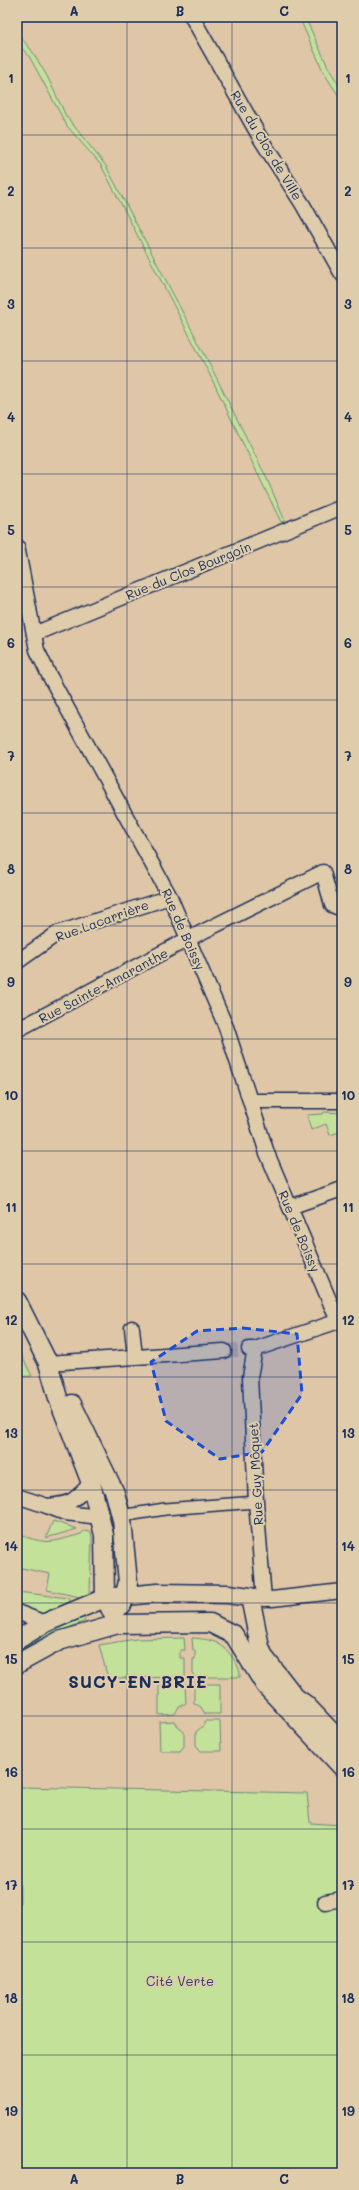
<svg xmlns="http://www.w3.org/2000/svg" width="359" height="2190" font-family="Mali,sans-serif">
  <rect width="100%" height="100%" fill="#dfc6a7"/>
  <filter id="ink" filterUnits="userSpaceOnUse"><feTurbulence type="fractalNoise" baseFrequency=".025" numOctaves="2"/><feDisplacementMap in="SourceGraphic" scale="8" xChannelSelector="R" yChannelSelector="G"/><feConvolveMatrix kernelMatrix="1 2 1 2 8 2 1 2 1" color-interpolation-filters="sRGB"/></filter>
  <g filter="url(#ink)">
    <g fill="#c3e199" stroke="#6f887c">
      <polygon points="299,17 305,17 329,69 342,90 342,101 324,73"/>
      <polygon points="17,33 32,51 47,76 66,116 106,166 205,355 267,479 285,521 281,522 210,375 101,165 67,126 29,56 17,43"/>
      <polygon points="324,1112 342,1113 342,1131 330,1135 326,1124 311,1130 307,1115 323,1114"/>
      <polygon points="17,1347 32,1376 17,1377"/>
      <polygon points="53,1521 77,1529 46,1538"/>
      <path d="M84,1531L91,1532L92,1538L90,1589L88,1594L80,1597L47,1590L50,1574L17,1567V1534C49,1545 49,1543 81,1534Z"/>
      <polygon points="17,1592 69,1598 70,1602 42,1614 17,1606"/>
      <polygon points="83,1615 85,1621 37,1641 17,1653 17,1648"/>
      <polygon points="184,1638 185,1650 180,1650 180,1658 185,1658 185,1677 108,1678 99,1645 136,1639"/>
      <path d="M192,1638C212,1639 224,1643 234,1660C238,1666 240,1670 240,1677H193V1659H195V1650H193Z"/>
      <polygon points="185,1684 186,1703 178,1708 175,1714 159,1715 159,1685"/>
      <polygon points="194,1684 220,1684 220,1714 205,1714 201,1707 194,1703"/>
      <polygon points="175,1721 178,1727 184,1732 184,1746 180,1751 160,1751 159,1722"/>
      <polygon points="205,1721 220,1721 221,1751 201,1751 196,1745 196,1732 203,1726"/>
      <polygon points="18,1787 307,1793 310,1823 342,1825 342,2173 17,2173 17,1904 20,1903"/>
    </g>
    <g fill="none" stroke-linecap="round" stroke-linejoin="round">
      <polyline stroke="#b8a898" stroke-width="14" stroke-dasharray="14 7" stroke-linecap="butt" points="224,1351 249,1349"/>
      <g stroke="#1b2f5e" stroke-width="14">
        <polyline id="pedestrian" points="121,1516 165,1509 256,1502"/>
      </g>
      <g stroke="#1b2f5e" stroke-width="17">
        <g id="minor">
          <polyline points="192,17 262,141 303,205 342,274"/>
          <polyline points="17,546 37,650 48,673 170,897 226,1027 267,1153 338,1321"/>
          <polyline points="34,634 342,507"/>
          <polyline points="17,962 58,933 170,897"/>
          <polyline points="17,1030 188,939 323,872 332,905 342,909"/>
          <polyline points="252,1101 342,1101"/>
          <polyline points="290,1207 342,1189"/>
          <polyline points="132,1328 135,1357"/>
          <polyline points="249,1349 255,1349 342,1320"/>
          <polyline points="255,1349 250,1377 256,1502 264,1599"/>
          <polyline points="48,1363 224,1351"/>
          <path d="M91,1483C74,1501 72,1504 47,1506L65,1513L100,1517"/>
          <polyline points="17,1496 47,1506"/>
          <polyline points="255,1598 272,1599 342,1591"/>
          <polyline points="17,1612 45,1623"/>
          <polyline points="325,1902 342,1899"/>
        </g>
      </g>
      <g stroke="#1b2f5e" stroke-width="21">
        <g id="tertiary">
          <polyline points="17,1301 48,1363 58,1398 91,1483 104,1535 105,1598 118,1624"/>
          <polyline points="72,1404 115,1493 122,1520 128,1582 122,1605"/>
          <polyline points="17,1640 45,1623 105,1598 157,1593 228,1594 250,1597 260,1647 264,1657 295,1697 305,1704 342,1743"/>
          <polyline points="17,1664 59,1641 118,1624 210,1623 234,1635 265,1685 342,1767"/>
        </g>
      </g>
      <use href="#pedestrian" stroke="#deccaa" stroke-width="11"/>
      <use href="#minor" stroke="#deccaa" stroke-width="14"/>
      <use href="#tertiary" stroke="#deccaa" stroke-width="18"/>
    </g>
  </g>
  <path fill="#1d4ed8" fill-opacity="0.2" stroke="#1d4ed8" stroke-width="3" stroke-dasharray="8 5" stroke-linejoin="round" d="M243,1328L297,1334L302,1394L262,1452L220,1459L166,1421L151,1362L197,1331Z"/>
  <path fill="none" stroke="#1b2f5e" stroke-width="1" stroke-opacity="0.55" d="M127,17V2173M232,17V2173M17,135H342M17,248H342M17,361H342M17,474H342M17,587H342M17,700H342M17,813H342M17,926H342M17,1039H342M17,1151H342M17,1264H342M17,1377H342M17,1490H342M17,1603H342M17,1716H342M17,1829H342M17,1942H342M17,2055H342"/>
  <g text-anchor="middle" dominant-baseline="central" stroke-width="4" stroke-linejoin="round" paint-order="stroke">
    <g font-size="13" fill="#1b2f5e" stroke="#deccaa">
      <text transform="translate(267 145) rotate(59)">Rue du Clos de Ville</text>
      <text transform="translate(188 570) rotate(-22)">Rue du Clos Bourgoin</text>
      <text transform="translate(102 920) rotate(-20)">Rue Lacarrière</text>
      <text transform="translate(184 929) rotate(66)">Rue de Boissy</text>
      <text transform="translate(103 985) rotate(-28)">Rue Sainte-Amaranthe</text>
      <text transform="translate(300 1231) rotate(67)">Rue de Boissy</text>
      <text transform="translate(255 1474) rotate(-93)">Rue Guy Môquet</text>
    </g>
    <g font-size="13" fill="#2c4164" stroke="#deccaa">
      <text x="180" y="1980">Cité Verte</text>
    </g>
    <g font-size="17" font-weight="bold" letter-spacing="1" fill="#1b2f5e" stroke="#deccaa">
      <text x="138" y="1681">SUCY-EN-BRIE</text>
    </g>
  </g>
  <rect width="359" height="2190" fill="none" stroke="#deccaa" stroke-width="44"/>
  <rect x="22" y="22" width="315" height="2146" fill="none" stroke="#1b2f5e" stroke-width="1.5"/>
  <g font-size="13" text-anchor="middle" font-weight="bold" fill="#1b2f5e">
    <text x="74" y="16">A</text>
    <text x="180" y="16">B</text>
    <text x="284" y="16">C</text>
    <text x="11" y="83">1</text>
    <text x="348" y="83">1</text>
    <text x="11" y="196">2</text>
    <text x="348" y="196">2</text>
    <text x="11" y="309">3</text>
    <text x="348" y="309">3</text>
    <text x="11" y="422">4</text>
    <text x="348" y="422">4</text>
    <text x="11" y="535">5</text>
    <text x="348" y="535">5</text>
    <text x="11" y="648">6</text>
    <text x="348" y="648">6</text>
    <text x="11" y="761">7</text>
    <text x="348" y="761">7</text>
    <text x="11" y="874">8</text>
    <text x="348" y="874">8</text>
    <text x="11" y="987">9</text>
    <text x="348" y="987">9</text>
    <text x="11" y="1100">10</text>
    <text x="348" y="1100">10</text>
    <text x="11" y="1212">11</text>
    <text x="348" y="1212">11</text>
    <text x="11" y="1325">12</text>
    <text x="348" y="1325">12</text>
    <text x="11" y="1438">13</text>
    <text x="348" y="1438">13</text>
    <text x="11" y="1551">14</text>
    <text x="348" y="1551">14</text>
    <text x="11" y="1664">15</text>
    <text x="348" y="1664">15</text>
    <text x="11" y="1777">16</text>
    <text x="348" y="1777">16</text>
    <text x="11" y="1890">17</text>
    <text x="348" y="1890">17</text>
    <text x="11" y="2003">18</text>
    <text x="348" y="2003">18</text>
    <text x="11" y="2116">19</text>
    <text x="348" y="2116">19</text>
    <text x="74" y="2184">A</text>
    <text x="180" y="2184">B</text>
    <text x="284" y="2184">C</text>
  </g>
</svg>
